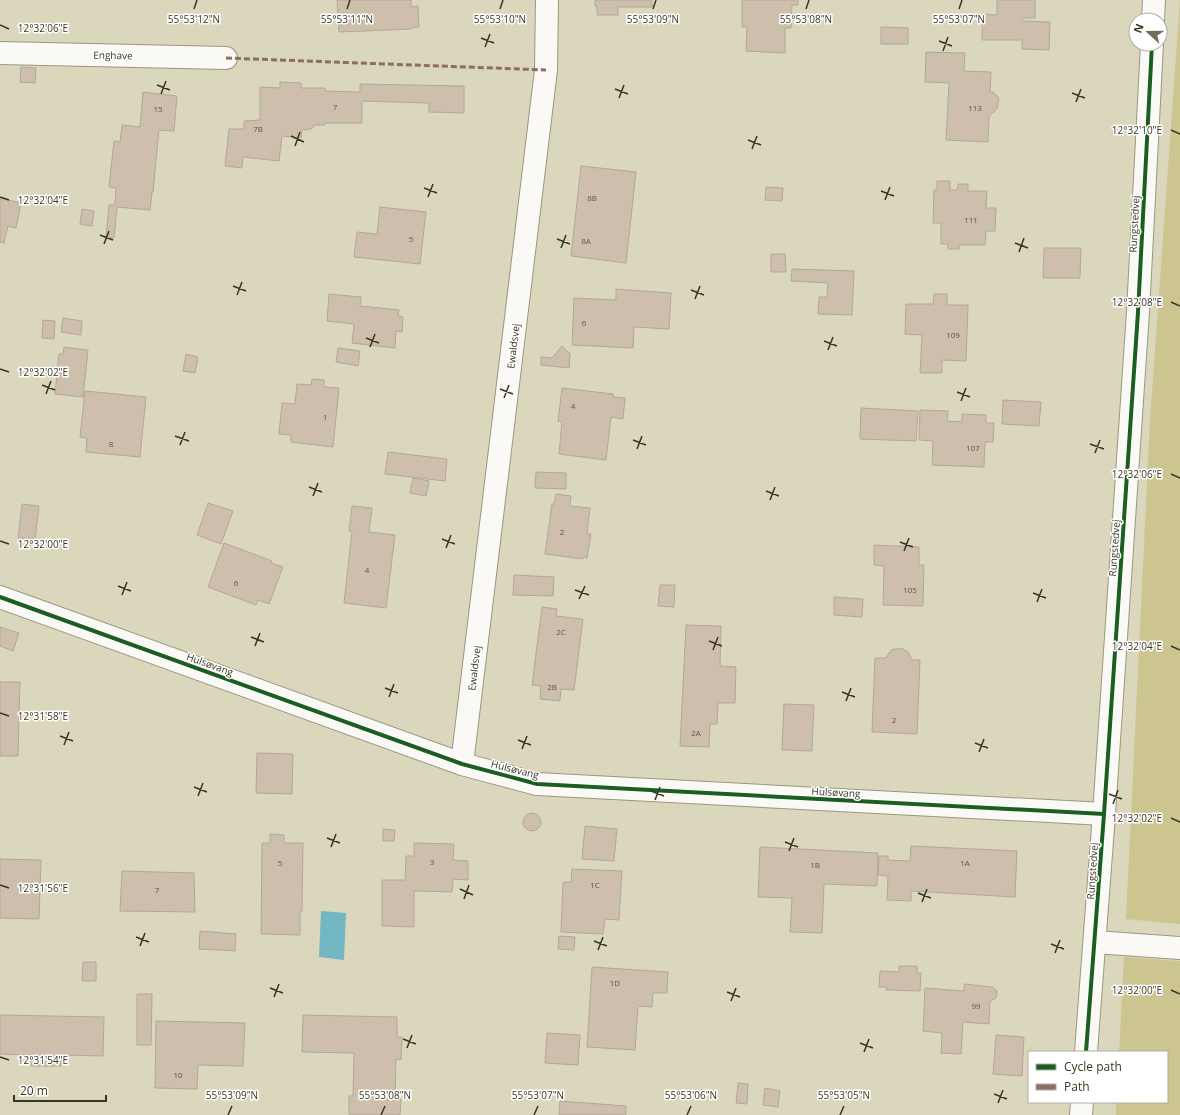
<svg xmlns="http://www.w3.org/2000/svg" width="1180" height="1115" font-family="'Open Sans',sans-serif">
  <rect width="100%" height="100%" fill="#dbd7bc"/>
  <g fill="#cdc590">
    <polygon points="1180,0 1180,924 1126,919 1150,420"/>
    <polygon points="1124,957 1180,961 1180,1115 1116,1115 1116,1102 1167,1102 1167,1052 1119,1052"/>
  </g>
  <polygon fill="#73b7c3" points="321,911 346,913 344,960 319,957"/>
  <g fill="#cebeac" stroke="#b2a898">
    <polygon points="337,0 411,0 411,7 418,6 419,27 411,28 411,29 339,32"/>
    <polygon points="595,0 652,0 652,7 618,7 618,15 597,15 597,6 595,6"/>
    <polygon points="742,0 798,0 798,5 792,5 791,28 785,28 785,53 746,51 747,27 742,27"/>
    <polygon points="997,0 1035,0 1035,18 1022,18 1022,21 1050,22 1049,50 1022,49 1022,40 982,40 982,14 997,15"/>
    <polygon points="881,27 908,28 908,44 881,44"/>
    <polygon points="926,52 965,53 964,71 991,72 990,92 993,92 999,98 997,109 989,116 988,142 946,140 949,83 925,82"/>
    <polygon points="21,67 36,68 35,83 20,82"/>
    <polygon points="280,82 301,83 301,88 325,88 325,91 360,92 360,84 464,86 464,113 429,112 429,103 362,101 362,123 325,123 325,125 315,125 311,129 302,130 301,138 282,136 279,161 243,157 242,168 225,166 229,129 244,129 244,121 260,120 260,87 280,88"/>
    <polygon points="143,92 177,96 174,131 159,130 153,192 152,192 150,210 117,207 114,238 106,237 109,205 115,205 116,188 109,187 114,141 120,142 122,125 140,127"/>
    <polygon points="581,166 636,172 626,263 571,256"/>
    <polygon points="937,181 950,181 950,190 957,190 958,184 968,184 968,191 987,191 986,208 996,208 995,231 986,231 985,245 959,245 959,249 948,249 948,244 941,244 941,223 933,223 934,190 937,190"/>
    <polygon points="766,187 783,188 782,201 765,200"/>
    <polygon points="0,198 21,203 16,228 8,226 4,243 0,242"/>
    <polygon points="380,207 426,212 420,264 354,257 357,232 377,234"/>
    <polygon points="82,209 94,211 92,226 80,224"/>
    <polygon points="1044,248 1081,248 1080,278 1043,278"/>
    <polygon points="771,254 785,254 786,272 771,272"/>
    <polygon points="792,269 854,271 852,315 818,314 819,297 827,297 828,283 791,281"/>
    <polygon points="616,289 671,293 669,329 634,327 633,348 572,345 574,298 616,300"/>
    <polygon points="329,294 361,297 360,306 399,310 398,316 403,317 402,332 396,331 395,348 352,343 354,324 327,321"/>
    <polygon points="934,294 947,294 947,305 968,305 966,361 942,360 942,373 920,373 922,335 905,334 906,304 933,304"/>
    <polygon points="63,318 82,321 81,335 61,332"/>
    <polygon points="43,320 55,321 54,339 42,338"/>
    <polygon points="562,346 570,354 569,368 541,365 541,357 552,358"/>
    <polygon points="64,347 88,350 83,397 55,394 59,354 63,354"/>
    <polygon points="338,348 360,351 358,366 336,362"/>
    <polygon points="186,354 198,357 195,373 183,371"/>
    <polygon points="312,379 324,380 324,387 339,388 333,447 291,442 291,435 279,434 282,403 295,404 297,384 311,385"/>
    <polygon points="562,388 613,394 613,397 625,398 623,419 611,417 606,460 559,454 562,422 558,421"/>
    <polygon points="85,391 146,397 140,457 86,452 87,438 80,437"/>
    <polygon points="1003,400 1041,402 1039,426 1002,424"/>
    <polygon points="861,408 918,411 916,441 860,439"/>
    <polygon points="920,410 948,411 947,421 962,422 962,414 986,415 986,423 994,423 993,442 985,442 984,467 932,465 933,441 919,440"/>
    <polygon points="388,452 447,459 445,481 385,474"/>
    <polygon points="536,472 566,473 566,489 535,488"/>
    <polygon points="413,478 429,481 426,496 410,493"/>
    <polygon points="556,494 571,496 570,506 590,508 587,534 591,534 587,558 584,557 583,559 545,554 552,504 554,504"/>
    <polygon points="208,503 233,511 221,544 197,535"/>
    <polygon points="22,504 39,506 35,540 18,538"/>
    <polygon points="352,506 372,508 369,532 395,535 386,608 344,603 352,531 349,531"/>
    <polygon points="224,543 272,561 271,563 283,567 269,604 258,600 256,605 208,587"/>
    <polygon points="874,545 919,547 919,565 924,565 923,606 883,605 884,566 874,565"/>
    <polygon points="514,575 554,577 553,596 513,595"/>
    <polygon points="660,585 675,585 674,607 658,606"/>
    <polygon points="834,597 863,599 862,617 834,615"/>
    <polygon points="542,607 557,609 556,616 583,619 574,690 561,689 560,701 540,699 541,686 532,685"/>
    <polygon points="686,625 721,626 720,666 736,667 735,703 718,703 717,724 710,724 709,747 680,746"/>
    <polygon points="0,627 19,633 13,651 0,646"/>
    <polygon points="901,648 908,652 912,660 920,660 917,734 872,732 875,658 886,658 891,650"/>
    <polygon points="0,682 20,682 18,756 0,756"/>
    <polygon points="784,704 814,705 812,751 782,750"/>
    <polygon points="257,753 293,754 292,794 256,793"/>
    <circle cx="532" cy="822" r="9"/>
    <polygon points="585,826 617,829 614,861 582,859"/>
    <polygon points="383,829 395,830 394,841 383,841"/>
    <polygon points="270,834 284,835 284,843 303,843 302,911 300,911 300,935 261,934 262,843 270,843"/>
    <polygon points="414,843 454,844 453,860 468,861 468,880 453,879 452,892 414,891 414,927 382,926 382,880 405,880 406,856 414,856"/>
    <polygon points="911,846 1017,851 1015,897 911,891 911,901 887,900 888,876 878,875 879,856 888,856 888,860 910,861"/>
    <polygon points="760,847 878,853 877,886 824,884 822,933 790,932 792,898 758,897"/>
    <polygon points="0,859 41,860 39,919 0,918"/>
    <polygon points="572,869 622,871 619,920 605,919 603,934 561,932 563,882 571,882"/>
    <polygon points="122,871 194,873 195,912 120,911"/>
    <polygon points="200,931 236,934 235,951 199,949"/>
    <polygon points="559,936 575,937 574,950 558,949"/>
    <polygon points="83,962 96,962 96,981 82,981"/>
    <polygon points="899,966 917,966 917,973 921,973 920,991 886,990 887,987 879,987 880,971 899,972"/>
    <polygon points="592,967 668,972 667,993 653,993 652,1007 638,1006 635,1050 587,1047"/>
    <polygon points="964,984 992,987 996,990 997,994 996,998 990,1001 989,1024 963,1022 961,1054 941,1053 942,1033 923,1031 925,988 964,991"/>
    <polygon points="137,994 152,994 151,1045 137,1045"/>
    <polygon points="0,1015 104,1017 103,1056 61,1055 61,1066 31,1066 31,1055 0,1054"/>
    <polygon points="303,1015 397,1017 397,1037 402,1037 401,1060 396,1059 395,1099 401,1099 400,1115 349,1115 349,1096 353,1096 354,1053 302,1052"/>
    <polygon points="156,1021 245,1023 243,1066 198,1065 197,1089 155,1088"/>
    <polygon points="547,1033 580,1035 578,1065 545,1063"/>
    <polygon points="996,1035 1024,1037 1022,1076 993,1074"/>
    <polygon points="738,1083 748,1084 747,1104 736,1103"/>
    <polygon points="765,1088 780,1091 778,1107 763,1105"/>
    <polygon points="560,1101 626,1106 626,1115 559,1115"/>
  </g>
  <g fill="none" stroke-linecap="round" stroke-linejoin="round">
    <g stroke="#9a9782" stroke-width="24">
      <g id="minor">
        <polyline points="0,53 226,58"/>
        <polyline points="0,597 462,764 537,784 1104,814"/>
        <polyline points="462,764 546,70 547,0"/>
        <polyline points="1095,942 1180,948"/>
      </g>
    </g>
    <g stroke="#9a9782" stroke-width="24">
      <g id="secondary">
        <polyline points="1153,20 1154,0"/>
        <polyline points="1086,1052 1104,814 1138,312 1152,44"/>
        <polyline points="1081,1115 1082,1102"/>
      </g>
    </g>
    <use href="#minor" stroke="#faf9f5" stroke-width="22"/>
    <use href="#secondary" stroke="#faf9f5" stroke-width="22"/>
    <polyline stroke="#8d6e63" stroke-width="3" stroke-dasharray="6 3" stroke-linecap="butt" points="226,58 546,70"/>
    <g stroke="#fff" stroke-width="6">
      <g id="cycleway">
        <polyline points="0,597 462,764 537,784 1104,814"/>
        <polyline points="1086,1052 1104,814 1138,312 1152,44"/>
      </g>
    </g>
    <use href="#cycleway" stroke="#1b5e20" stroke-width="4"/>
  </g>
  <path fill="none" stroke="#383521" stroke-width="1.5" d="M194,9L197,0M347,9L350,0M500,9L503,0M653,9L656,0M806,9L809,0M959,9L962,0M0,25L9,29M481,38L494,43M939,41L952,46M485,47L490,34M943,51L948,37M157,85L170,90M615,89L628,94M1072,93L1085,98M161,94L166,81M619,98L624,85M1076,102L1081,89M1171,130L1180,134M291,136L304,142M748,140L761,145M295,146L300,132M752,149L757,136M424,188L437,193M881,191L894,196M0,197L9,200M428,197L433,184M885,200L890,187M100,235L113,240M557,239L570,244M1015,243L1028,248M104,244L109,231M561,248L566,235M1019,252L1024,238M233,286L246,291M691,290L704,295M237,295L242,282M695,299L700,286M1171,302L1180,306M366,338L379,343M824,341L837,346M370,347L375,334M828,350L833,337M0,369L9,372M42,385L55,390M500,389L513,394M957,392L970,397M46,394L51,381M504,398L509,385M961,401L966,388M175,436L189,441M633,440L646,445M1090,444L1104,449M180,445L185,432M637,449L642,436M1095,453L1100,440M1171,474L1180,478M309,487L322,492M766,491L779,496M313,496L318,483M770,500L775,487M442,539L455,544M0,541L9,544M900,542L913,547M446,548L451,535M904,551L909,538M118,586L131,591M575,590L589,595M1033,593L1046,598M122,595L127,582M579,599L585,586M1037,602L1042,589M251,637L264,642M709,641L722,646M255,646L260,633M1171,646L1180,650M713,650L718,637M385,688L398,693M842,692L855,697M389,697L394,684M846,701L851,688M0,713L9,716M60,736L73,741M518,740L531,745M975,743L988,748M64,745L69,732M522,749L527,736M979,752L984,739M194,787L207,792M651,791L664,796M1109,794L1122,799M198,796L203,783M655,800L660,787M1113,804L1118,790M1171,818L1180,822M327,838L340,843M785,842L798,847M331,847L336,834M789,851L794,838M0,885L9,888M460,889L473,895M918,893L931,898M464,899L469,885M922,902L927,889M136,937L149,942M594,941L607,946M1051,944L1064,949M140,946L145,933M598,950L603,937M1055,953L1060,940M270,988L283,993M1171,990L1180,994M727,992L740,997M274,997L279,984M731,1001L736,988M403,1039L416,1044M860,1043L873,1048M407,1048L412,1035M864,1052L869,1039M0,1057L9,1060M994,1094L1007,1099M998,1103L1003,1090M228,1115L232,1106M381,1115L385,1106M534,1115L538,1106M687,1115L691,1106M840,1115L844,1106"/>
  <g text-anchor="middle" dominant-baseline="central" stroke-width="3" stroke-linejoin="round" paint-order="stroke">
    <g font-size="8" fill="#5e5744">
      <text x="335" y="106">7</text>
      <text x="975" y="107">113</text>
      <text x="158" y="108">15</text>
      <text x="258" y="128">7B</text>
      <text x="592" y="197">8B</text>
      <text x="971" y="219">111</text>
      <text x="411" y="238">5</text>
      <text x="586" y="240">8A</text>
      <text x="584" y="322">6</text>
      <text x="953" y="334">109</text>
      <text x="573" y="405">4</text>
      <text x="325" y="416">1</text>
      <text x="111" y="443">8</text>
      <text x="973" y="447">107</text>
      <text x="562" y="531">2</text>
      <text x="367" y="569">4</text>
      <text x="236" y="582">6</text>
      <text x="910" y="589">105</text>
      <text x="561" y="631">2C</text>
      <text x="552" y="686">2B</text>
      <text x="894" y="719">2</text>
      <text x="696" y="732">2A</text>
      <text x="432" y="861">3</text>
      <text x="280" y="862">5</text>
      <text x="965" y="862">1A</text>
      <text x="815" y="864">1B</text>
      <text x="595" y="884">1C</text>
      <text x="157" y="889">7</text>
      <text x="615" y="982">1D</text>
      <text x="976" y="1005">99</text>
      <text x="178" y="1074">10</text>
    </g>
    <g font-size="10" fill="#383521" stroke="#fff">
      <text transform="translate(113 55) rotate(1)">Enghave</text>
      <text transform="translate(1134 224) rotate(-87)">Rungstedvej</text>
      <text transform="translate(513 346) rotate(-83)">Ewaldsvej</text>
      <text transform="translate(1114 548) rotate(-86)">Rungstedvej</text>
      <text transform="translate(210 664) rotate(20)">Hulsøvang</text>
      <text transform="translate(474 668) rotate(-83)">Ewaldsvej</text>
      <text transform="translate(515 769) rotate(14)">Hulsøvang</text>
      <text transform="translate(836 792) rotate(3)">Hulsøvang</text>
      <text transform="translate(1092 871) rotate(-86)">Rungstedvej</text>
    </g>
  </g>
  <g font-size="10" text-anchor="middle" fill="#383521" stroke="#fff" stroke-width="3" stroke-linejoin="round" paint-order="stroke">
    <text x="194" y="23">55°53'12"N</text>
    <text x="347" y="23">55°53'11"N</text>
    <text x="500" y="23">55°53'10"N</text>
    <text x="653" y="23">55°53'09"N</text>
    <text x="806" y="23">55°53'08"N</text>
    <text x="959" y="23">55°53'07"N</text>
    <text x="43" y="32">12°32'06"E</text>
    <text x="1137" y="134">12°32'10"E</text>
    <text x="43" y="204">12°32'04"E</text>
    <text x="1137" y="306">12°32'08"E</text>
    <text x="43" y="376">12°32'02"E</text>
    <text x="1137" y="478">12°32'06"E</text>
    <text x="43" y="548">12°32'00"E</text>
    <text x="1137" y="650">12°32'04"E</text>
    <text x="43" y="720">12°31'58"E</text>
    <text x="1137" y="822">12°32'02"E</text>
    <text x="43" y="892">12°31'56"E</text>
    <text x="1137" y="994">12°32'00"E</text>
    <text x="43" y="1064">12°31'54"E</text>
    <text x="232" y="1099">55°53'09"N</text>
    <text x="385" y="1099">55°53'08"N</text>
    <text x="538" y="1099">55°53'07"N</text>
    <text x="691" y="1099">55°53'06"N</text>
    <text x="844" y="1099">55°53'05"N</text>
  </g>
  <rect x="1028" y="1051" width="140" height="52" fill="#ffffff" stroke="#afaea6"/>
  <rect x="1036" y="1064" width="20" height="6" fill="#1b5e20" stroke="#afaea6"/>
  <text x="1064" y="1071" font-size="12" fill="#383521">Cycle path</text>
  <rect x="1036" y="1084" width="20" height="6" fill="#8d6e63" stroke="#afaea6"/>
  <text x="1064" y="1091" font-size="12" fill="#383521">Path</text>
  <g transform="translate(1148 32) rotate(291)"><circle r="19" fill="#ffffff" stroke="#afaea6"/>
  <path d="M0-3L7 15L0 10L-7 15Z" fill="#716e57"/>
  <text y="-6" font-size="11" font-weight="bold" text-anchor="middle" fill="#383521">N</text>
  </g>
  <path d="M14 1095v6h92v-6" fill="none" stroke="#383521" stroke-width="2"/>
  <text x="20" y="1095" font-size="12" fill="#383521" stroke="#ffffff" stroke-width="3" paint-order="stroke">20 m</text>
</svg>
